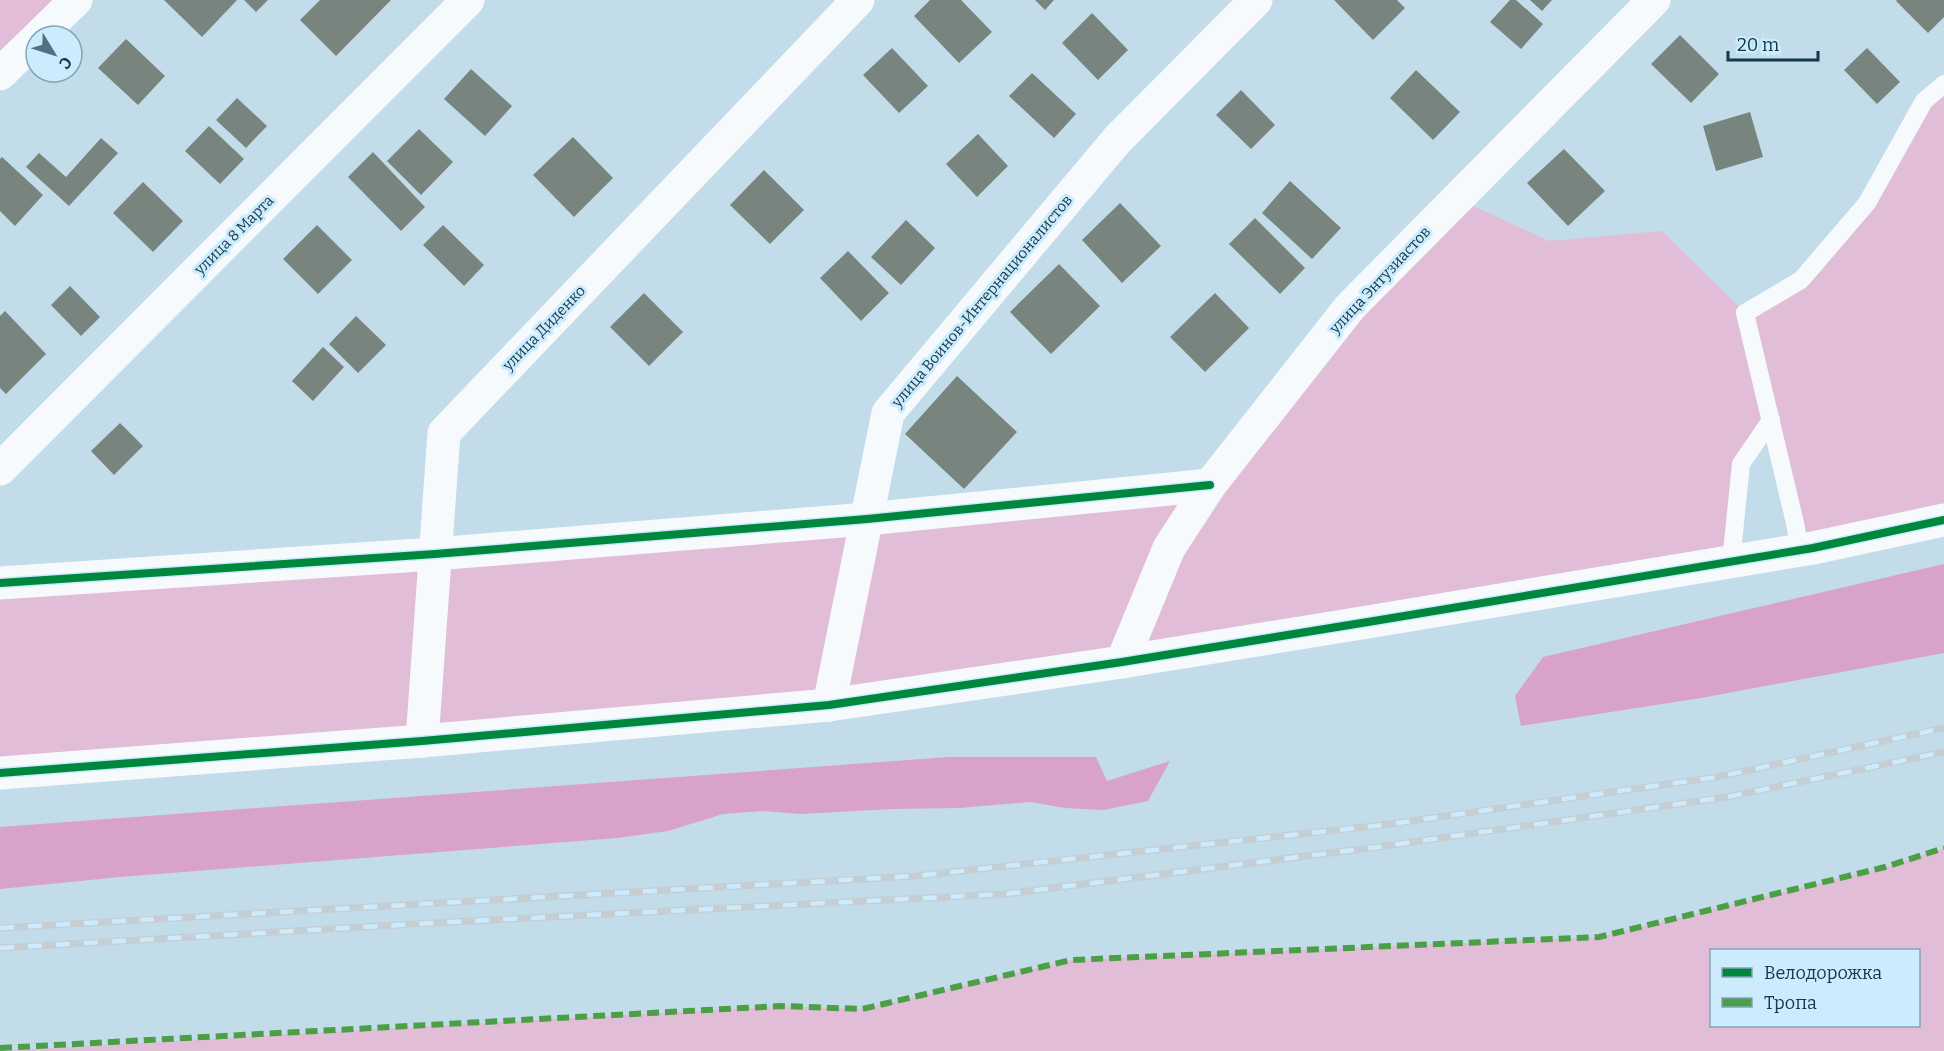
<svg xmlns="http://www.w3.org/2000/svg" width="1944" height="1051" font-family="Bitter,serif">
  <rect width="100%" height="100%" fill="#c2dcea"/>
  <g fill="#e1bdd8" fill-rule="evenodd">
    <polygon points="0,0 76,0 0,74"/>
    <polygon points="1944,84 1944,520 1800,550 1770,422 1741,464 1731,562 1122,662 0,772 0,583 1209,485 1458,199 1549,241 1662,231 1745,313 1801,280"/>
    <path d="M1944,848V1051H0L781,1006L862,1009L1071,960L1599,937L1885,867ZM1712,950H1918V1026H1712Z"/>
  </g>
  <g fill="#d9a2c8">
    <polygon points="1944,564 1944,653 1701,698 1521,726 1515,696 1543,657"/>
    <polygon points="949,757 1096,757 1107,781 1170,761 1148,801 1103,810 1065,808 1031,802 959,808 891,809 801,814 763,811 723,814 668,831 617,838 120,877 0,889 0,827"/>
  </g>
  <g fill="#78847e">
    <polygon points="164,0 237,0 202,37"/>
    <polygon points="244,0 268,0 256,12"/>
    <polygon points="320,0 391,0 336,56 300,20"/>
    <polygon points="930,0 961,0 992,32 959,63 914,16"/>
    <polygon points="1035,0 1054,0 1045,10"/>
    <polygon points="1334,0 1397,0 1405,8 1373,40"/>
    <polygon points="1510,0 1516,0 1543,24 1521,49 1490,22"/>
    <polygon points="1530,0 1552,0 1542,11"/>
    <polygon points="1897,0 1944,0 1944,17 1928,33 1896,1"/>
    <polygon points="1092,13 1128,50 1098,80 1062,43"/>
    <polygon points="1680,35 1719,74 1691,103 1651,64"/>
    <polygon points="126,39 165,76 138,105 98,68"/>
    <polygon points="892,48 928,86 899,113 863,75"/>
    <polygon points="1867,48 1900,82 1877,104 1844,70"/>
    <polygon points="471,69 512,106 485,136 444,99"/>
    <polygon points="1416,70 1460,112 1433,140 1390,98"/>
    <polygon points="1032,73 1076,114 1054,138 1009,96"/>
    <polygon points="1241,90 1275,125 1251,149 1216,115"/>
    <polygon points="237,98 267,126 246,148 216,120"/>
    <polygon points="1750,112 1763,157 1716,171 1703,126"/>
    <polygon points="209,126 244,159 220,184 185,151"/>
    <polygon points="419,129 453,162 421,195 387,161"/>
    <polygon points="978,134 1008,166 977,197 946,164"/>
    <polygon points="573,137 613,178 574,217 533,175"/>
    <polygon points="101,138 118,153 69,206 26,167 39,153 66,177"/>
    <polygon points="1564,149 1605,191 1568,226 1527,183"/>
    <polygon points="373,152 425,207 401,231 348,177"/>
    <polygon points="2,157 43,195 15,226 0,211 0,159"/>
    <polygon points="764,170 804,210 770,244 730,205"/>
    <polygon points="1290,181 1341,228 1312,259 1262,213"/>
    <polygon points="143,182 183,221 153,252 113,213"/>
    <polygon points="1120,203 1161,246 1122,283 1082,240"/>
    <polygon points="1255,218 1305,268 1280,294 1229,244"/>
    <polygon points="906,220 935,248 901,285 871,257"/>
    <polygon points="317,225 352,260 318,294 283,259"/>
    <polygon points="443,225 484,265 464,286 423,245"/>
    <polygon points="848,251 889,293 861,321 820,278"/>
    <polygon points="1059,264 1100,306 1051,354 1010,312"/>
    <polygon points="70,286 100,317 81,336 51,305"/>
    <polygon points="644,293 683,332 649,366 610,327"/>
    <polygon points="1215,293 1249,328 1205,372 1170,337"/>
    <polygon points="5,311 46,354 6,394 0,388 0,316"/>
    <polygon points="356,316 386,345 358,373 329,344"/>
    <polygon points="323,347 344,367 313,401 292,381"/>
    <polygon points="957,376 1017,432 964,489 905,434"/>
    <polygon points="120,423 143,446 114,475 91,451"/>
  </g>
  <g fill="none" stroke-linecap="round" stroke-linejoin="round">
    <g stroke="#f6fafc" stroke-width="18">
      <polyline points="1800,550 1795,523 1745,313 1801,280 1867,203 1924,101 1944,84"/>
      <polyline points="1731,562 1741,464 1771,420"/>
    </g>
    <g stroke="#f6fafc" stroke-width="33">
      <polyline points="39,36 76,0"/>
      <polyline points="0,74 36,39"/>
      <polyline points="0,469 468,0"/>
      <polyline points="0,583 435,554 867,519 1210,485"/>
      <polyline points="1122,662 1169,548 1210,485 1350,307 1654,0"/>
      <polyline points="829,705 888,413 1117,140 1256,0"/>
      <polyline points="422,741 444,433 858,0"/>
    </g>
    <polyline stroke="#f6fafc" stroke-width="33" points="0,773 422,741 829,705 1122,662 1380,620 1813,548 1944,520"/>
    <g stroke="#c5ced3" stroke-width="7">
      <g id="rail">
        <polyline points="0,928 915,876 1383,825 1717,777 1944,728"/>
        <polyline points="0,948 450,922 1005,894 1378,847 1727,797 1944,752"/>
      </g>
    </g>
    <use href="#rail" stroke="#ccecfe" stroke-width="4.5" stroke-dasharray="14" stroke-linecap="butt"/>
    <polyline stroke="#4a9f47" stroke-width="6" stroke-dasharray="12 6" stroke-linecap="butt" points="0,1048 781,1006 862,1009 1071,960 1599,937 1885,867 1944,848"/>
    <g stroke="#ccecfe" stroke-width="11">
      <g id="cycleway">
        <polyline points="0,583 435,554 867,519 1210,485"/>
        <polyline points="0,773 422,741 829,705 1122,662 1380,620 1813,548 1944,520"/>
      </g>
    </g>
    <use href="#cycleway" stroke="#00873e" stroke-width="8"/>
  </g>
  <g text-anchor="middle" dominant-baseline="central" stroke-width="6" stroke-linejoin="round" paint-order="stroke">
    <g font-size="15" fill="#133849" stroke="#ccecfe">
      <text transform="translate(234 235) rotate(-45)">улица 8 Марта</text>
      <text transform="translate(1380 280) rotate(-47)">улица Энтузиастов</text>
      <text transform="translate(982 301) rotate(-50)">улица Воинов-Интернационалистов</text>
      <text transform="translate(544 328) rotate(-46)">улица Диденко</text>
    </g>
  </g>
  <rect x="1710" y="949" width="210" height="78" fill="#ccecfe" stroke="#82a4b6" stroke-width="1.5"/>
  <rect x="1722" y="968" width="30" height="9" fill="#00873e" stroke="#82a4b6" stroke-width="1.5"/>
  <text x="1764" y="979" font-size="18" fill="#133849">Велодорожка</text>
  <rect x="1722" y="998" width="30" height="9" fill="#4a9f47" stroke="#82a4b6" stroke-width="1.5"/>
  <text x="1764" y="1009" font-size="18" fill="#133849">Тропа</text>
  <g transform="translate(54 54) rotate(128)"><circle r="28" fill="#ccecfe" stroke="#82a4b6" stroke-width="1.5"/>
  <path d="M0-4.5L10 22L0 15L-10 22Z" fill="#507181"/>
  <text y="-9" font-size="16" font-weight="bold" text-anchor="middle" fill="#133849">С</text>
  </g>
  <path d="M1728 51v9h90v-9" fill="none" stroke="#133849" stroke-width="3"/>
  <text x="1737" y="51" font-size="18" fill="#133849" stroke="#ccecfe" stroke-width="4.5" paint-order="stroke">20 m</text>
</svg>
